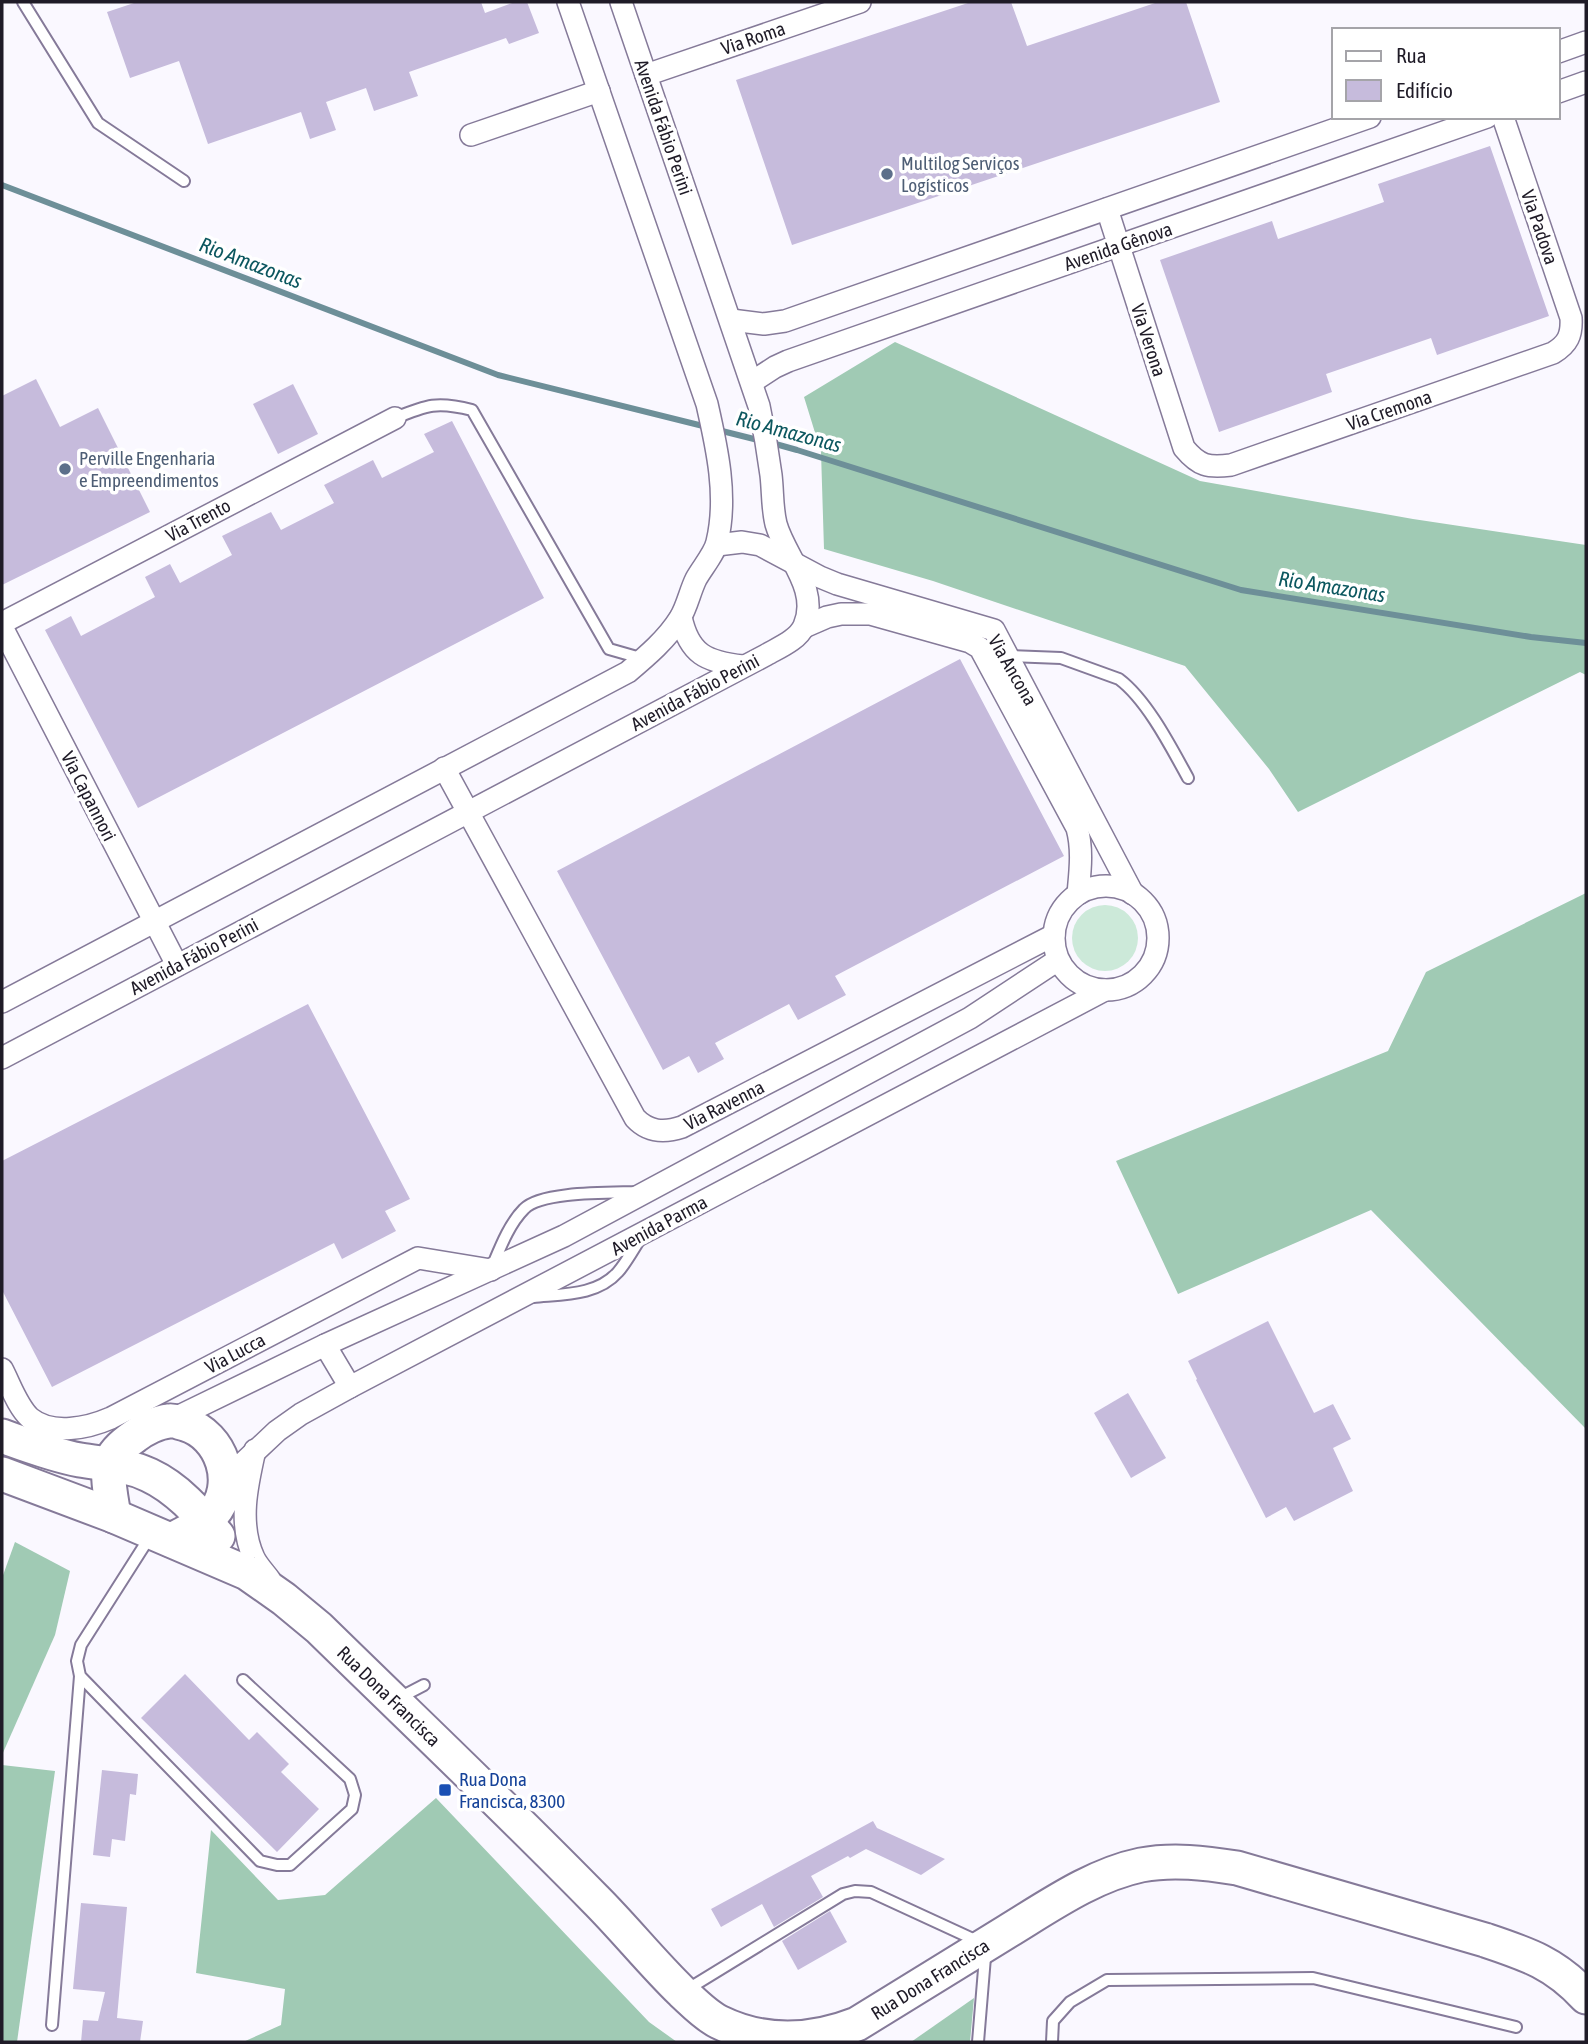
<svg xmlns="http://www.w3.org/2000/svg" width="1588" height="2044" font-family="'Asap Condensed',sans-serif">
  <rect width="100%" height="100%" fill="#faf8ff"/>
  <circle fill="#cce9d9" cx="1105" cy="938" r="33"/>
  <g fill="#a0cab4">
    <polygon points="895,342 1200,481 1413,519 1586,545 1586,675 1580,672 1298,812 1269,769 1185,666 933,581 824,549 821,452 804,397"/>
    <polygon points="1586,893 1586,1429 1371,1210 1178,1294 1116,1161 1388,1051 1426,972"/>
    <polygon points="15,1542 70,1571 55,1635 2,1755 2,1578"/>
    <polygon points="2,1765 55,1771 17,2042 2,2042"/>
    <polygon points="436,1798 649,2022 677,2042 243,2042 281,2025 285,1989 196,1973 211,1830 278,1900 325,1895"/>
    <polygon points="974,1998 970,2042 911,2042"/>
  </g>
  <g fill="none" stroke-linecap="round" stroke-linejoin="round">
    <g stroke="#6d8f98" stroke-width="6">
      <polyline points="2,185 498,375 707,427"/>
      <polyline points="718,430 762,441"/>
      <polyline points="772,443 797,450 1241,590 1531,637 1586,643"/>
    </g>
  </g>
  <g fill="#c6bbdc">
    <polygon points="137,2 481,2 485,13 515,2 527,2 539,33 509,44 506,38 409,72 418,96 374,111 366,88 326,102 336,130 310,139 301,112 208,144 179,61 130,78 107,12"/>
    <polygon points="971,2 1011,2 1027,46 1158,2 1186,2 1220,102 792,245 736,80"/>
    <polygon points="1490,146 1549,316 1437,355 1431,338 1326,374 1332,392 1219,432 1160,260 1272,221 1278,239 1384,202 1378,184"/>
    <polygon points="36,379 60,427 98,408 150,512 2,585 2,396"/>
    <polygon points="293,384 318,434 278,454 253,404"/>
    <polygon points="452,421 544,598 138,808 45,630 71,616 81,636 155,597 145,577 170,564 180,583 232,555 222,536 271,512 281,530 334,503 324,485 373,460 382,478 434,452 424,434"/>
    <polygon points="960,659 1064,856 835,976 846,995 798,1020 789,1004 715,1043 724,1059 698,1073 689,1056 663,1070 557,871"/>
    <polygon points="308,1004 410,1199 385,1211 396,1231 342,1259 334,1243 52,1387 2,1290 2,1161"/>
    <polygon points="1268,1321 1314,1413 1333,1404 1351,1439 1333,1448 1353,1491 1294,1521 1286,1507 1266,1518 1196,1380 1197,1379 1188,1361"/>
    <polygon points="1128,1393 1166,1458 1131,1478 1094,1413"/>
    <polygon points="185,1674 249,1740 257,1732 289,1764 281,1772 319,1809 277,1852 141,1718"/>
    <polygon points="102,1770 138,1774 136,1795 130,1794 125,1841 112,1839 110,1857 93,1855"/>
    <polygon points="873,1821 877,1828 945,1859 921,1875 866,1849 850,1858 848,1856 811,1876 823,1897 774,1927 762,1904 721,1927 711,1909"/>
    <polygon points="81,1903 127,1907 117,2018 143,2021 140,2042 81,2042 83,2020 98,2021 105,1992 73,1989"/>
    <polygon points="830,1911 847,1942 798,1970 782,1941"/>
  </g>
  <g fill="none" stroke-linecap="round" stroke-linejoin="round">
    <g stroke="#857a99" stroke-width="14">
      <g id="service">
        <polyline points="23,2 98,123 184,181"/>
        <path d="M395,418C427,405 437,401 472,410L609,649L644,659"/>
        <path d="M1009,656L1061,658L1119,679C1147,700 1171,747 1188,778"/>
        <path d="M492,1267C500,1248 509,1224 524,1209C541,1191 611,1193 638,1192"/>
        <path d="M533,1297C562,1294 597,1296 618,1272C626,1263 633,1250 640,1239"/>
        <polyline points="151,1535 81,1645 77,1661 80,1676 260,1861 277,1865 290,1865 352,1809 355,1795 350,1779 243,1680"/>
        <polyline points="399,1698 424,1685"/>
        <polyline points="688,1989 843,1894 855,1891 871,1892 986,1945 978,2042"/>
        <polyline points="52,2025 80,1676"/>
        <polyline points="1052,2042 1053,2021 1070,2002 1107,1980 1313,1978 1516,2027"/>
      </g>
    </g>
    <g stroke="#857a99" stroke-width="24">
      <g id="minor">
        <polyline points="1558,52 1586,42"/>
        <polyline points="646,75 860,2"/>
        <polyline points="1558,92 1586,82"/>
        <polyline points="471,135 599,91"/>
        <path d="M1107,209L1184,448C1199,466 1208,468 1231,465L1553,353C1568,344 1572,335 1571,318L1503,117"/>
        <polyline points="731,320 764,324 785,321 1370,117"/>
        <polyline points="752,382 775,367 788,361 1487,117"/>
        <polyline points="717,545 742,542 760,545 820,577 837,584 994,630 1133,894"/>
        <path d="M681,617C689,654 706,662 743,666"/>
        <polyline points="2,623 395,418"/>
        <polyline points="2,627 177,965"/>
        <path d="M804,627L827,617L841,614H870L970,642L980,648L1077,828C1083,850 1080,872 1078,894"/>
        <path d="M444,768L635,1118C648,1132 664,1133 682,1127L1054,935"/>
        <circle cx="1106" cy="938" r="52"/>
        <path d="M2,1002L628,672C647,656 667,639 680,618C687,607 690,591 696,579C702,568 715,553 717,542C728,497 717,448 707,404L568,2"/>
        <path d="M2,1058L766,655C778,648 798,640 804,626C820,589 785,557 776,524C772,508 773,492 771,475C768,452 764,429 759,406L621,2"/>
        <polyline points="325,1345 350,1387"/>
        <path d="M2,1369C10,1384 17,1406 30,1418C52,1436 88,1428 111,1418L418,1258L491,1270"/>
        <polyline points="171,1420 325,1345 564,1236 970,1018 1058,960"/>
        <path d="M255,1450C247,1485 238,1524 254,1558C258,1566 265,1573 270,1580"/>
        <polyline points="226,1479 277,1431 301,1414 350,1387 1105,990"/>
      </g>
    </g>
    <g stroke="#857a99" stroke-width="37">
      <g id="primary">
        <path d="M2,1436C27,1445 53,1455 80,1460C104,1464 126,1464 149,1475C177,1488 198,1512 218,1536"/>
        <path d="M2,1474L114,1516L247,1573L284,1599L319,1628C411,1718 505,1807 595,1899C625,1929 652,1963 682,1992C693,2002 705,2015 719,2022C764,2044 811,2042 857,2024C907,1993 957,1962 1008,1931C1049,1906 1093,1875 1141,1865C1173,1859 1205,1863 1237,1868L1485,1940C1527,1954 1555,1963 1586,1997"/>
        <path d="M114,1516C112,1502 106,1476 110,1463C114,1451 126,1442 135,1436C144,1429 158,1422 169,1421C174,1420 180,1423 185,1424C222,1435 239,1485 212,1515C201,1526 185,1533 171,1540"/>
      </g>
    </g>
    <use href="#service" stroke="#fff" stroke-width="10"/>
    <use href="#minor" stroke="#fff" stroke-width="21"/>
    <use href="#primary" stroke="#fff" stroke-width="33"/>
  </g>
  <g fill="#5c6f8a" stroke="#fff" stroke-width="2.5">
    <circle cx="887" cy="174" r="7"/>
    <circle cx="65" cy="469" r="7"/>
  </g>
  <rect fill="#1a4fb4" stroke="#fff" stroke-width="2.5" x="438" y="1783" width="14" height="14" rx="3.5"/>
  <g text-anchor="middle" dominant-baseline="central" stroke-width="7" stroke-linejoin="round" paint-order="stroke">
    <g font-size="19" fill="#1f1b27" stroke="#fff">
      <text transform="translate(753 38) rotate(-19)">Via Roma</text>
      <text transform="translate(664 127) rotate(71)">Avenida Fábio Perini</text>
      <text transform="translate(1540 227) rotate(71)">Via Padova</text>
      <text transform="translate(1118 246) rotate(-19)">Avenida Gênova</text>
      <text transform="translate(1149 340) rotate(72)">Via Verona</text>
      <text transform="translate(1389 410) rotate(-19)">Via Cremona</text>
      <text transform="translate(198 520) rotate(-28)">Via Trento</text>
      <text transform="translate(1013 670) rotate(60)">Via Ancona</text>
      <text transform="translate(695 692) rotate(-28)">Avenida Fábio Perini</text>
      <text transform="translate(89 796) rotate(63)">Via Capannori</text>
      <text transform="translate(194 956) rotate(-28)">Avenida Fábio Perini</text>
      <text transform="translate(724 1105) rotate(-27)">Via Ravenna</text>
      <text transform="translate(659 1225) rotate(-28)">Avenida Parma</text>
      <text transform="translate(235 1353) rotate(-28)">Via Lucca</text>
      <text transform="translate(389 1696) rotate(44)">Rua Dona Francisca</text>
      <text transform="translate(930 1979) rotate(-32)">Rua Dona Francisca</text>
    </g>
    <g font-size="19" fill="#4e5e75" stroke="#fff" text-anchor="start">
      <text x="901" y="163">Multilog Serviços<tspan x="901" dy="22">Logísticos</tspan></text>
      <text x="79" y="458">Perville Engenharia<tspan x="79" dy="22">e Empreendimentos</tspan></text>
    </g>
    <g font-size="19" fill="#164399" stroke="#fff" text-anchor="start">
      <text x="459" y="1779">Rua Dona<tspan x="459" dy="22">Francisca, 8300</tspan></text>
    </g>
    <g font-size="21" font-style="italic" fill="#0c575f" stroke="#fff">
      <text transform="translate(251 262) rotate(21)">Rio Amazonas</text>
      <text transform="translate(789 431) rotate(15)">Rio Amazonas</text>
      <text transform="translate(1332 586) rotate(9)">Rio Amazonas</text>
    </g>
  </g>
  <rect width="1588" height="2044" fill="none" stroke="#1f1b27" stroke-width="7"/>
  <rect x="1332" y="28" width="228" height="91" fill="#ffffff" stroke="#a5a4a9" stroke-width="2"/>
  <rect x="1346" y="51" width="35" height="10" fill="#ffffff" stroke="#a5a4a9" stroke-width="2"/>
  <text x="1396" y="63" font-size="21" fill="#1f1b27">Rua</text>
  <rect x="1346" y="80" width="35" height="21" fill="#c6bbdc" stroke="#a5a4a9" stroke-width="2"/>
  <text x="1396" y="98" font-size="21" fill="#1f1b27">Edifício</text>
</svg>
